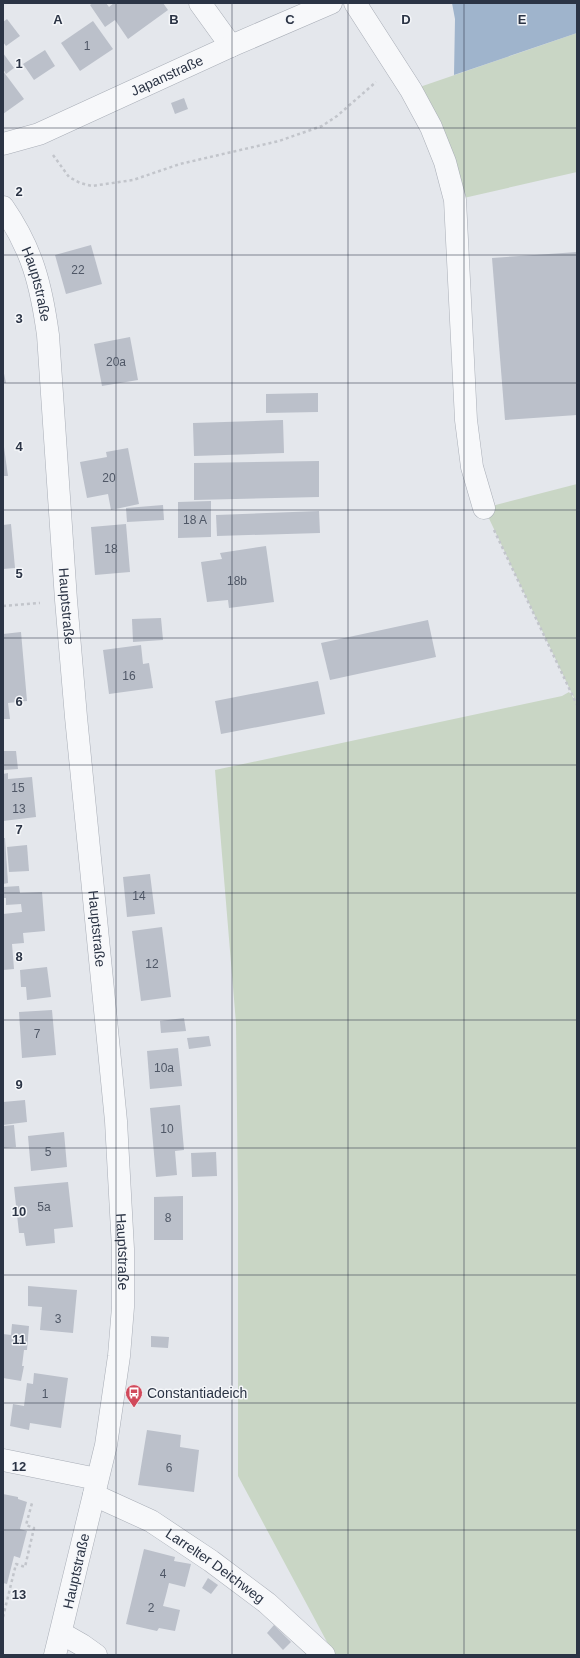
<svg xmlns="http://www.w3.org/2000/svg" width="580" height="1658" font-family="Helvetica,sans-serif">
  <rect width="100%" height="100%" fill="#e4e7ec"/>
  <g fill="#c9d6c5">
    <polygon points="577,33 577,172 455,200 411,90"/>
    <polygon points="577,484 577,1655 334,1655 238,1476 238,1202 236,1023 215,770 562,696 569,692 575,700 484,508"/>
  </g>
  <polygon fill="#9fb4cc" points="452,3 577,3 577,33 454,75 455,19"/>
  <g fill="#bbc0ca">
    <polygon points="93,3 106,3 109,7 114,3 163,3 168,10 128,39 115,20 105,27 90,5"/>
    <polygon points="7,19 20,36 6,46 3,42 3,22"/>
    <polygon points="93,21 113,49 80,71 61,43"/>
    <polygon points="45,50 55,66 34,80 23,64"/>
    <polygon points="3,53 14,68 6,74 3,69"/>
    <polygon points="3,71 24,99 3,114"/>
    <polygon points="184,98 188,109 175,114 171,103"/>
    <polygon points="91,245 102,284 66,294 55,255"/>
    <polygon points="577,252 577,415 505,420 492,258"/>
    <polygon points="130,337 138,380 102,386 94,344"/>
    <polygon points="3,369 6,383 3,383"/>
    <polygon points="318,393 318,412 266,413 266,394"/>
    <polygon points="283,420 284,453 194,456 193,423"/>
    <polygon points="3,440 8,476 3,476"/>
    <polygon points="128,448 139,504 111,510 108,494 87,498 80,462 107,457 106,452"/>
    <polygon points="319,461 319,497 194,500 194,463"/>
    <polygon points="211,501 211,537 178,538 178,502"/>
    <polygon points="163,505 164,520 127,522 126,508"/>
    <polygon points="319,511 320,533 217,536 216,515"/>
    <polygon points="11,524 15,568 3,569 3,525"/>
    <polygon points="126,524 130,572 95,575 91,527"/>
    <polygon points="266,546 274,602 229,608 228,600 207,602 201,562 222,559 220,553"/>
    <polygon points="161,618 163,640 133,642 132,619"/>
    <polygon points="428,620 436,657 330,680 321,643"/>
    <polygon points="21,632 27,701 8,703 10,719 3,719 3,634"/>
    <polygon points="141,645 143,664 149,663 153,688 109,694 103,650"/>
    <polygon points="318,681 325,714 221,734 215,701"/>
    <polygon points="3,751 16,751 18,769 3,770"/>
    <polygon points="8,773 8,779 32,777 36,817 3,821 3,774"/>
    <polygon points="3,838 5,838 8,883 3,884"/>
    <polygon points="27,845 29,871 9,872 7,847"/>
    <polygon points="150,874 155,914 127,917 123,877"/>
    <polygon points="19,886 20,893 42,892 45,931 23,933 24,943 12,944 14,969 3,970 3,914 22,912 21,904 6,905 6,898 3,898 3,887"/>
    <polygon points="162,927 171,997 141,1001 132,931"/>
    <polygon points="47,967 51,997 27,1000 26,987 21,987 20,970"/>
    <polygon points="52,1010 56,1055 22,1058 19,1012"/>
    <polygon points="184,1018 186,1031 161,1033 160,1021"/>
    <polygon points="209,1036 211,1046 189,1049 187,1038"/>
    <polygon points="178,1048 182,1086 150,1089 147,1051"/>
    <polygon points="25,1100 27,1122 3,1125 3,1102"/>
    <polygon points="180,1105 184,1150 175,1151 177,1175 156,1177 150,1108"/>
    <polygon points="14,1125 16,1147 3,1148 3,1126"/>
    <polygon points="64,1132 67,1167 31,1171 28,1136"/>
    <polygon points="216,1152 217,1176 192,1177 191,1153"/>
    <polygon points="68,1182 73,1227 54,1229 55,1243 26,1246 24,1233 19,1233 14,1187"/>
    <polygon points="183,1196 183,1240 154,1240 154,1197"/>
    <polygon points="28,1286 77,1290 73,1333 40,1330 42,1307 28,1306"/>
    <polygon points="12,1324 29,1326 27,1350 24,1350 22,1366 24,1366 21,1381 3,1378 3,1334 11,1335"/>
    <polygon points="151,1336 169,1337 168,1348 151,1347"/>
    <polygon points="34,1373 68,1378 61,1428 30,1423 29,1430 10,1426 13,1404 24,1406 27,1383 33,1384"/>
    <polygon points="147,1430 181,1435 180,1447 199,1450 194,1492 138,1485"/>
    <polygon points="3,1494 18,1497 18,1499 27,1502 20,1529 27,1531 20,1558 14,1556 7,1584 3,1583"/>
    <polygon points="144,1549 175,1557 174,1561 191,1564 185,1587 169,1583 166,1595 163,1606 180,1610 175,1631 159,1628 157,1631 126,1624"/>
    <polygon points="208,1578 218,1585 211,1594 202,1588"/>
    <polygon points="274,1625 291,1642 283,1650 267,1633"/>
  </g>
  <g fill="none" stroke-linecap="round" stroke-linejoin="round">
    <g stroke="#a9aeb7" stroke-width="23">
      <g id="minor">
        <polyline points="200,3 231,46"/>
        <polyline points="355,3 411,90 431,127 445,162 455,200 466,420 472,467 484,508"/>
        <path id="s1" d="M3,144L39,134L231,46L331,3"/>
        <path id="s2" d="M3,207C32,249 41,284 48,335L66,600L76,717L116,1121L123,1249V1307L119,1356L106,1445L55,1655"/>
        <polyline points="3,1460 97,1479"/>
        <path id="s3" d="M94,1495L151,1521L211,1561L267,1603L324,1655"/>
        <polyline points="61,1633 82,1645 96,1655"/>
      </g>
    </g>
    <g stroke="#c2c5cb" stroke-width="2.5" stroke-dasharray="3 3" stroke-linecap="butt">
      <polyline points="53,155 69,177 80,183 92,186 133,180 180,164 279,141 322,126 337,116 376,82"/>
      <polyline points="494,530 577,705"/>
      <polyline points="3,606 40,603"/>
      <polyline points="3,1617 16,1564 25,1567 34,1528 26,1525 32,1503"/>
    </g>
    <use href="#minor" stroke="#f7f8fa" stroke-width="22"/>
  </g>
  <path fill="none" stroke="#2b3445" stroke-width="1" stroke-opacity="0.55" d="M116,3V1655M232,3V1655M348,3V1655M464,3V1655M3,128H577M3,255H577M3,383H577M3,510H577M3,638H577M3,765H577M3,893H577M3,1020H577M3,1148H577M3,1275H577M3,1403H577M3,1530H577"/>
  <defs>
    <g id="bus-pin" transform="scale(0.9)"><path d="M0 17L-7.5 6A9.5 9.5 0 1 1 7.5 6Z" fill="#d1495b" stroke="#f4f6f9"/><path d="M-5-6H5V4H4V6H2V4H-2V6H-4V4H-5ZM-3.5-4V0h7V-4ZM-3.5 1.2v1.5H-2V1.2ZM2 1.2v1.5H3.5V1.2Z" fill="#fff"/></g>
  </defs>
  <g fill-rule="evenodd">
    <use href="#bus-pin" x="134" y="1393"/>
  </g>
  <g text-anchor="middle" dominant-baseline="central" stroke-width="3" stroke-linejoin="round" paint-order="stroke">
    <g font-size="12" fill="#4f5766">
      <text x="87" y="46">1</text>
      <text x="78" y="270">22</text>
      <text x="116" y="362">20a</text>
      <text x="109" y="478">20</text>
      <text x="195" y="520">18 A</text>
      <text x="111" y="549">18</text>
      <text x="237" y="581">18b</text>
      <text x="129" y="676">16</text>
      <text x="18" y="788">15</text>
      <text x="19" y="809">13</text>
      <text x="139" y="896">14</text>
      <text x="152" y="964">12</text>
      <text x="37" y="1034">7</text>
      <text x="164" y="1068">10a</text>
      <text x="167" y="1129">10</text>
      <text x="48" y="1152">5</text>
      <text x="44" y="1207">5a</text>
      <text x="168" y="1218">8</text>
      <text x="58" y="1319">3</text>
      <text x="45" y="1394">1</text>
      <text x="169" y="1468">6</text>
      <text x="163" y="1574">4</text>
      <text x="151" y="1608">2</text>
    </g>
    <g font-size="14" fill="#2b3445" stroke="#f4f6f9">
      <text stroke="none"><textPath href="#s1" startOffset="178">Japanstraße</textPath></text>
      <text stroke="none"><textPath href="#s2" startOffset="85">Hauptstraße</textPath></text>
      <text stroke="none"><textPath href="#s2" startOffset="409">Hauptstraße</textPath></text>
      <text stroke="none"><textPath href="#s2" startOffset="733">Hauptstraße</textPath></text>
      <text stroke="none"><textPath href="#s2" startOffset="1057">Hauptstraße</textPath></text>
      <text stroke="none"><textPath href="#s3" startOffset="141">Larrelter Deichweg</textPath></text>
      <text transform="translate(76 1571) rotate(-77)">Hauptstraße</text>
    </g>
    <g font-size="14" fill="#2b3445" stroke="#f4f6f9" text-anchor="start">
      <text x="147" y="1393">Constantiadeich</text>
    </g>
  </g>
  <g font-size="13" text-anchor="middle" font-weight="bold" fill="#2b3445" stroke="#f4f6f9" stroke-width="3" stroke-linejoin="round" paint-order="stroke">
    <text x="58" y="24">A</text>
    <text x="174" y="24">B</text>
    <text x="290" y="24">C</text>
    <text x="406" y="24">D</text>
    <text x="522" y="24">E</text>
    <text x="19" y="68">1</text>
    <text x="19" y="196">2</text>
    <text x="19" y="323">3</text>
    <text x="19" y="451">4</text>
    <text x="19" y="578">5</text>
    <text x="19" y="706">6</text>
    <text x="19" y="834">7</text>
    <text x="19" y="961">8</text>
    <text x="19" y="1089">9</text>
    <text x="19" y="1216">10</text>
    <text x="19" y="1344">11</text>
    <text x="19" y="1471">12</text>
    <text x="19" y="1599">13</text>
  </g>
  <rect width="580" height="1658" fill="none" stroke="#2b3445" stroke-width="8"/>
</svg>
